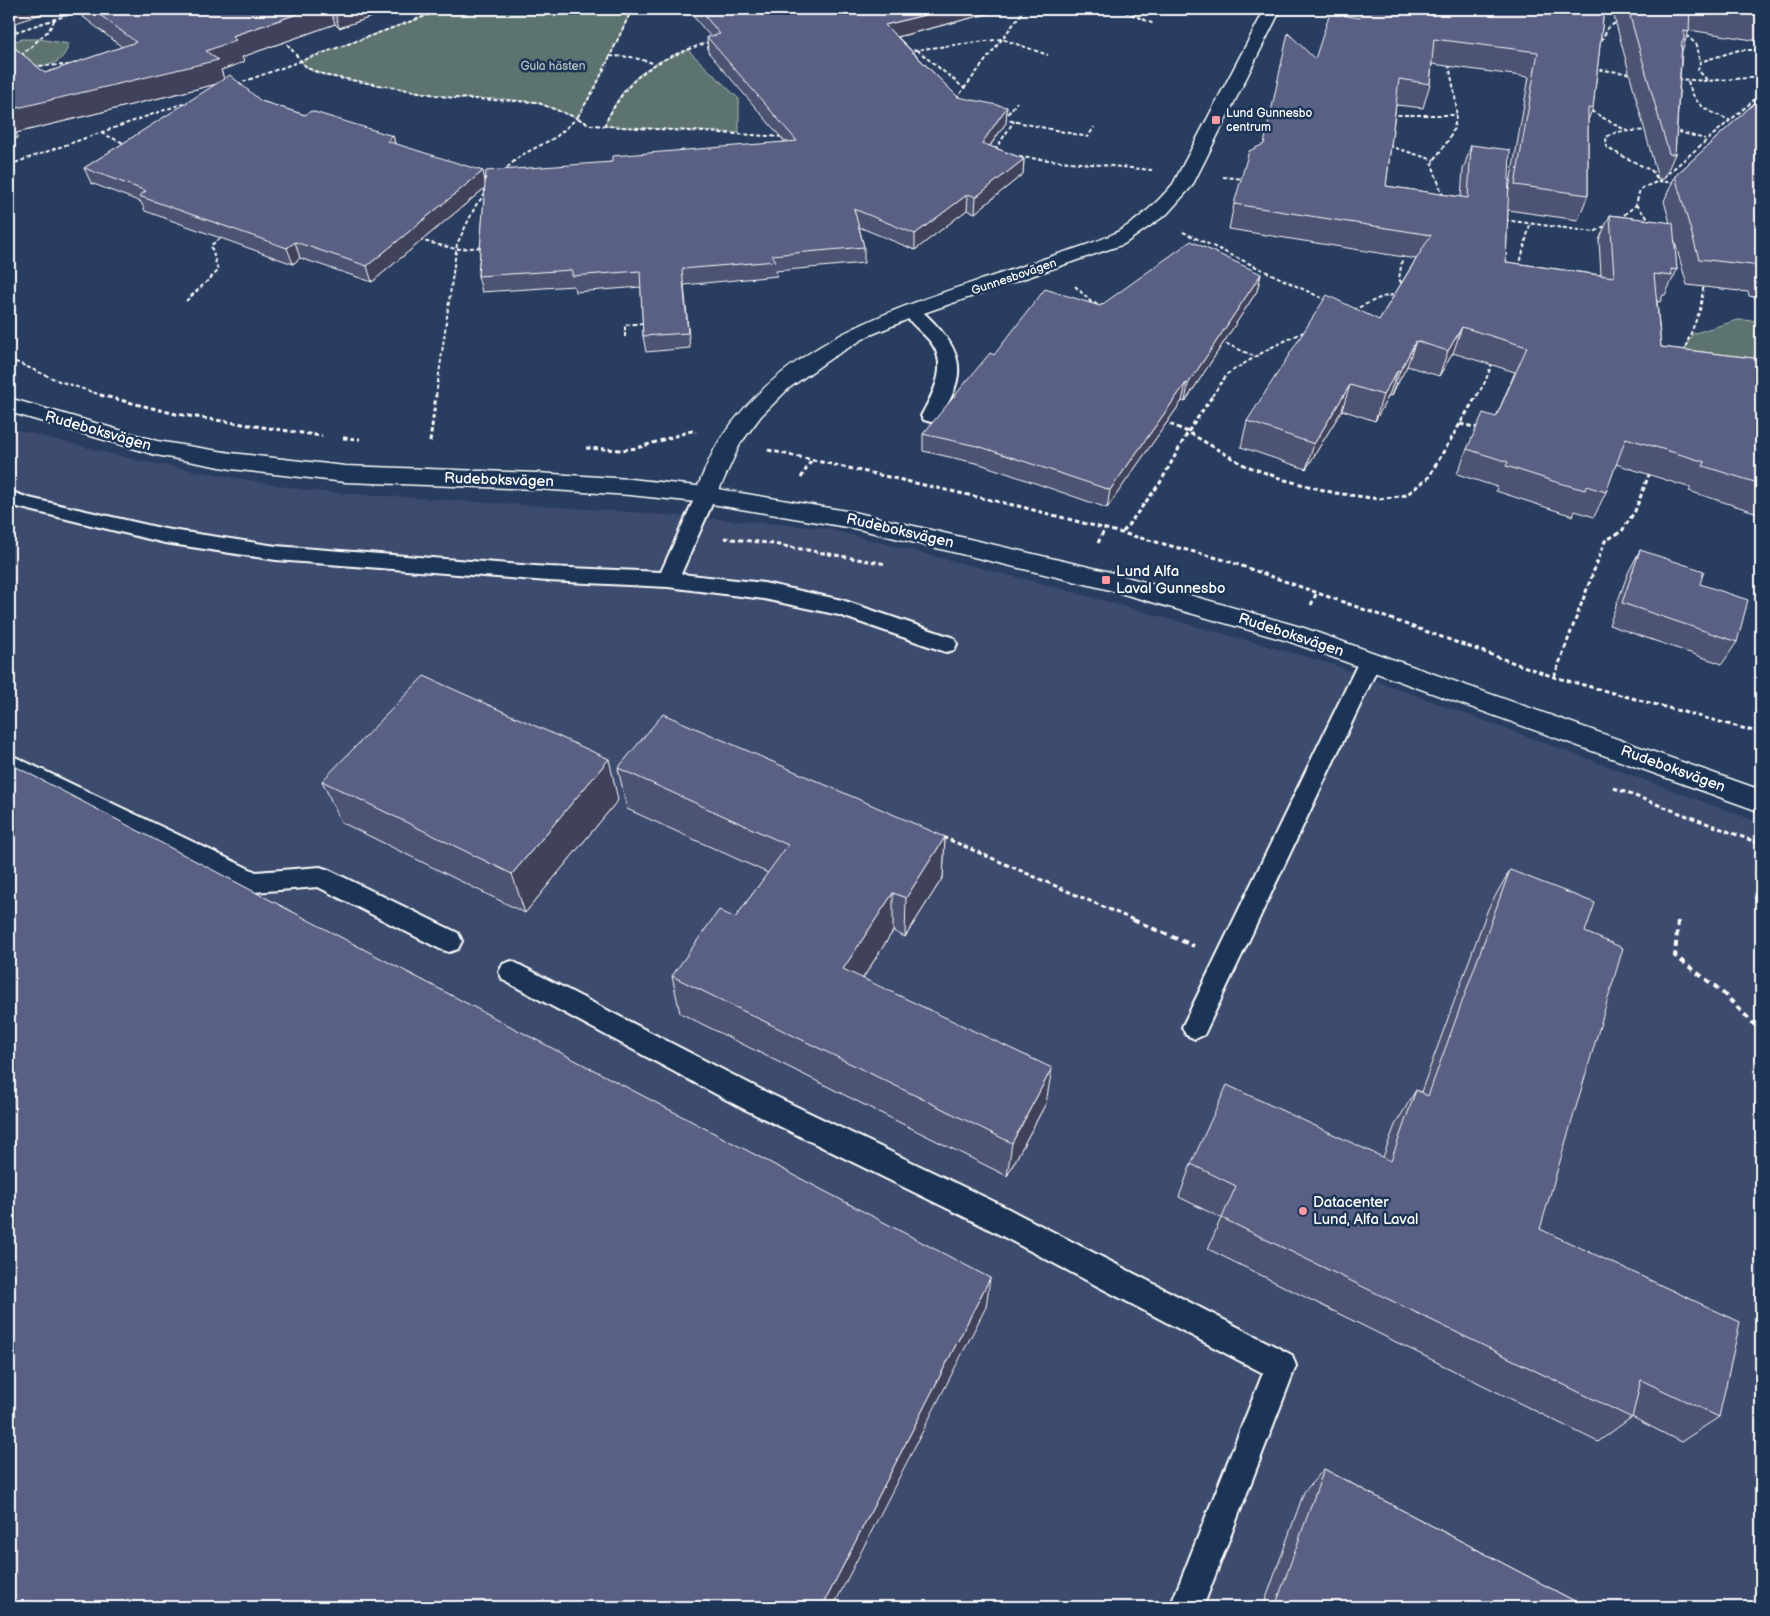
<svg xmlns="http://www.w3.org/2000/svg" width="1770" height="1616" font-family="'Balsamiq Sans',sans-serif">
  <rect width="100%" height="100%" fill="#293d60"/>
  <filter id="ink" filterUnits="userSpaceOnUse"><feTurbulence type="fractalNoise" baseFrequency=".02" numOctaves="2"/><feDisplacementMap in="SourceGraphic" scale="10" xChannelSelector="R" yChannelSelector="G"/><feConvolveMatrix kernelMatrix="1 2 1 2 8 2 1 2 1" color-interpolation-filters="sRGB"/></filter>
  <g filter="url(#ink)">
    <polygon fill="#3c4b6e" points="9,428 140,461 310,491 617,511 824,528 1040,583 1328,663 1761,823 1761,1607 9,1607"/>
    <g fill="#5d736f" stroke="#aeb9b7">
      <polygon points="445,9 632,9 596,86 577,118 536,102 504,99 453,98 328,76 312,71 300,61"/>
      <path d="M22,39H39L69,44C62,65 51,66 30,66L9,43Z"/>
      <path d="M688,50L739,99V133L604,126C623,82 644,65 688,50Z"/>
      <polygon points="1738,320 1761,321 1761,377 1680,358 1692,334"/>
    </g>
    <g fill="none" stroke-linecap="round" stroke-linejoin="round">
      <g stroke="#fff" stroke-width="4">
        <g id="lane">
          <path d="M911,306C921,308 928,317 935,324C968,359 963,381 938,420L931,422L924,420L921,416C934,392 950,364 929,340C920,330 909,322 902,311L905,307Z"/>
          <polygon points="706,488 713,490 716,495 681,574 764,583 842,600 954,638 957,644 954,650 946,652 839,615 764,599 668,587 548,581 276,560 165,543 9,505 9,491 29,498 165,529 276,546 548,567 661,572 696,495 699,490"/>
          <polygon points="1370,653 1378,655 1381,661 1204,1035 1195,1039 1186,1035 1182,1027 1186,1019 1359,661 1362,655"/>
          <polygon points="9,754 256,872 320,867 329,870 458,933 462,941 458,949 449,952 440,949 318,887 254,892 245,889 9,773"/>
          <polygon points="512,961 760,1089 1001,1205 1292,1355 1296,1366 1203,1607 1170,1607 1263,1373 981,1225 740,1107 503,980 499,972 503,964"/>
        </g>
      </g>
      <g stroke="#fff" stroke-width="3">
        <path id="street" d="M1265,9H1281L1192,186L1167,214L1124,244L918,315L868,336L830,359L789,388L761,416L740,444L714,501L706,503L698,501L694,495C703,476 710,454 722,437C796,329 921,301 1038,261C1062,252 1087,246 1109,236C1134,225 1156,204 1173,184Z"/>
      </g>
      <g stroke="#fff" stroke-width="3">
        <polygon id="secondary" points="9,398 157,441 231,453 345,466 537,473 630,479 706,487 858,513 1106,571 1304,628 1761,790 1761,812 1288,641 1106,589 858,529 706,503 630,495 537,489 345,482 231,469 156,455 9,412"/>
      </g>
      <g stroke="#fff" stroke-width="2" stroke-dasharray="4 2.5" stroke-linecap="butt">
        <polyline points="632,9 596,86 577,118 591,125 784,137"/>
        <polyline points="1119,9 1154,24"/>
        <polyline points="9,34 86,9"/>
        <polyline points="1686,35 1697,45 1700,62"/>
        <polyline points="283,39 307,68 328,76 453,98 536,102 577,118 556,137 520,156 501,173"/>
        <polyline points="1598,47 1608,28 1618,21"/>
        <polyline points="917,50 964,88"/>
        <polyline points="907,51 1002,39 1048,55"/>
        <polyline points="21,56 49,30 55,19"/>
        <polyline points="610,56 631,57 653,63"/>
        <polyline points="33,66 70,65"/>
        <polyline points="1593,69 1634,74"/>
        <polyline points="1677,79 1707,81 1761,77"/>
        <polyline points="1707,80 1698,70 1700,62 1739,50 1761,50"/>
        <path d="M1688,81C1695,107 1706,110 1729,120"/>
        <polyline points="237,84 445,9"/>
        <polyline points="956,99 1025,9"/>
        <polyline points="1591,111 1627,131"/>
        <polyline points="1391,115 1457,115"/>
        <polyline points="1003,119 1088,137 1094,127"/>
        <polyline points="1004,119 1017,102"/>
        <path d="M604,126C630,72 654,61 709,42"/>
        <polyline points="1649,130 1617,132 1606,137 1607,148 1652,171 1659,181 1761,94"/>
        <polyline points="1672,130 1705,139"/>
        <polyline points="101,133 126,144"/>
        <polyline points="1389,146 1434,160"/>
        <polyline points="995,150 1014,121"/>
        <polyline points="1019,157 1152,170"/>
        <polyline points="9,165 193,100"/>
        <polyline points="1223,177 1244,179"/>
        <path d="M1443,196L1432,164C1437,154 1445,147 1450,137C1463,113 1452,88 1449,63"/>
        <polyline points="1636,205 1652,223"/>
        <polyline points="1619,219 1636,205 1640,189 1659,181 1676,183"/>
        <polyline points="1505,220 1594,232 1607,225"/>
        <polyline points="1183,232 1328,301"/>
        <polyline points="419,240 456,249 484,247"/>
        <polyline points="1403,254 1399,279 1403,286"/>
        <polyline points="1519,267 1530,224"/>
        <polyline points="1075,286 1091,302 1104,306"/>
        <polyline points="186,301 218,271 211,245 223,237"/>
        <polyline points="1353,310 1382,297 1398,294"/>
        <polyline points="625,337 625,325 645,323"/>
        <polyline points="1220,341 1256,357"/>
        <polyline points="1683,353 1700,310 1704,283"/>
        <polyline points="9,359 59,381 104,396"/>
        <polyline points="436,396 457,244 476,205 487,192"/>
        <polyline points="1212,396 1227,374 1270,348 1306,331"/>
        <polyline points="1477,396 1485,382 1493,361"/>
      </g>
      <g stroke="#fff" stroke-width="3" stroke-dasharray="4.5 3" stroke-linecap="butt">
        <polyline points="100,395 176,414 322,436"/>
        <polyline points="1163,421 1188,432 1244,465 1285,480 1335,493 1379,499 1406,495 1428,478 1477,395"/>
        <polyline points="1460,424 1479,428"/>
        <polyline points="343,438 360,439"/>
        <polyline points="430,442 436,395"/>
        <polyline points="586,448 621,450 637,448 691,431 696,432"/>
        <polyline points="768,450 1022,507 1225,560 1554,677 1761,733"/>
        <polyline points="801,478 811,461"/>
        <polyline points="1123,532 1160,483 1188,432 1213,395"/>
        <polyline points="724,538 767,543 886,564"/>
        <polyline points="1098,543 1105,528"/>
        <polyline points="1311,605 1317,592"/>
        <polyline points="1554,677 1605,541 1622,531 1635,511 1650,472"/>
        <polyline points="1614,788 1761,844"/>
        <polyline points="943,837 1136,921"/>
      </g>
      <g stroke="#fff" stroke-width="4" stroke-dasharray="6 4.5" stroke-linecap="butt">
        <polyline points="1133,920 1194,946"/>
        <polyline points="1678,921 1675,956 1720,990 1761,1031"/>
      </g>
      <use href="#lane" fill="#1d3557" fill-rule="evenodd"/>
      <use href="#street" fill="#1d3557" fill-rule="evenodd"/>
      <use href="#secondary" fill="#1d3557" fill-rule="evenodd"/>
    </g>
    <g fill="#4d5272" stroke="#fff" fill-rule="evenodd">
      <polygon points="73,9 395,9 339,28 335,24 242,57 244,62 221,70 224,79 261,101 305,115 393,136 395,144 485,183 612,162 785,142 708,52 707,37 710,36 687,9 1006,9 898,37 958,97 1006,123 990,146 1024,159 1023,174 975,213 967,210 915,250 859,227 864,247 864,263 776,271 777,276 684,285 690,348 646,352 643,336 641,287 575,292 574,286 482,292 478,276 485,188 372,282 300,258 293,264 145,211 141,202 91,183 84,168 217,84 16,133 18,138 9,140 9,43 45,73 122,47"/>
      <path d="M1604,9L1593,108L1588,120V195L1578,220L1508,210L1506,262L1601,275L1599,240L1610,215L1670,223L1664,201L1675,176L1761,97V298L1749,296L1748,292L1687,285L1674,239L1677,270L1665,295H1663L1660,302L1657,301L1661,347L1761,359V514L1689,491L1691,488L1616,464L1606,492L1594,517L1575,511L1573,516L1548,508L1496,491L1497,487L1457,474L1467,449L1496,417L1515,372L1453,353L1439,376L1407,366L1391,396L1389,395L1375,421L1342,410L1306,469L1241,447L1247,421L1379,320L1416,259L1229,229L1234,204L1264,144L1315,59L1360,18ZM1432,64L1529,77L1508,195L1471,145L1463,170L1461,197L1386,186L1396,105L1423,108L1430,84Z"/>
      <polygon points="1612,9 1761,9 1761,36 1759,41 1689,30 1682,51 1675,154 1664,179 1658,179"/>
      <polygon points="1261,274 1257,291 1185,402 1182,401 1107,508 980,464 923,451 923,434 994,355 1100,306"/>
      <polygon points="1640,550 1700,584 1737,642 1722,664 1609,625 1628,573"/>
      <polygon points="618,768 945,837 943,877 905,937 893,931 863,978 1046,1103 1007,1176 680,1013 672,976 735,918 768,873 627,809"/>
      <polygon points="322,781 618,800 525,913 341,822"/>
      <polygon points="1510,870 1585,932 1540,1229 1719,1417 1681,1442 1632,1417 1598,1442 1208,1249 1221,1218 1179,1197 1191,1164 1383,1157 1395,1125 1416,1090 1421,1092 1488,909"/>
      <polygon points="1324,1469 1586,1607 1263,1607 1304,1492"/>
    </g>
    <g fill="#3f425c" stroke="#fff">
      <polygon points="9,9 55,9 13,24 9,14"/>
      <polygon points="312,9 330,9 335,24 242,57 244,62 221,70 225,82 16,133 18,138 9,140 9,110 206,51 232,36"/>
      <polygon points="334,9 395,9 339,28"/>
      <polygon points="948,9 1006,9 885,40 885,25"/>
      <polygon points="1007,107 1006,123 981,158 982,143"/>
      <polygon points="393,136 397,152 387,141"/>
      <polygon points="1024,159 1023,174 975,213 976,197"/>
      <polygon points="483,171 486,187 372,282 367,266"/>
      <polygon points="968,194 967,210 915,250 915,234"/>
      <polygon points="295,242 300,258 293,264 287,248"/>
      <polygon points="1261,274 1257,291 1185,402 1188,384"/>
      <polygon points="1462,327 1453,353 1439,376 1448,351"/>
      <polygon points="1416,341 1407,366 1391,396 1400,371"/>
      <polygon points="1398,370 1389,395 1375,421 1383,395"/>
      <polygon points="1186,383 1182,401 1107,508 1110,490"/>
      <polygon points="1350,385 1342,410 1306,469 1314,444"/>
      <polygon points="609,759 618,800 525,913 512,874"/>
      <polygon points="945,837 943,877 905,937 906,898"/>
      <polygon points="893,893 893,931 845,1006 843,969"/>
      <polygon points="1052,1068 1046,1103 1007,1176 1012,1143"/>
      <polygon points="990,1278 986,1307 833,1607 822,1607"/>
    </g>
    <g fill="#5a5f84" stroke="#fff">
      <polygon points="92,9 312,9 232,36 236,40 206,51 218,60 9,110 9,43 45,73 136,42"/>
      <polygon points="699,9 948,9 885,25 958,97 1007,107 982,143 1024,159 976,197 968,194 915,234 854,209 864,247 772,255 776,261 682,269 688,333 643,336 640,271 572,276 572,270 478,276 486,171 612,162 612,156 797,141 707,37 720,34"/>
      <polygon points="1362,9 1604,9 1593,108 1588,108 1588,195 1515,185 1538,52 1434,39 1430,84 1399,79 1386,186 1468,198 1471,145 1510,150 1506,262 1614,277 1610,215 1673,223 1677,270 1671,269 1672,276 1654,274 1661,347 1761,359 1761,484 1703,466 1705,462 1626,438 1606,492 1586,486 1585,490 1559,483 1506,466 1508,462 1467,449 1483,413 1496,417 1527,347 1462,327 1448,351 1416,341 1400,371 1398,370 1383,395 1350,385 1314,444 1247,421 1327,295 1379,320 1431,235 1234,204 1249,151 1264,144 1288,33 1315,59 1330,13 1360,18"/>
      <polygon points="1628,9 1690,9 1689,32 1684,31 1684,41 1682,41 1675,154 1669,154"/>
      <polygon points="1717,9 1761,9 1761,15"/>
      <polygon points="230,75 261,101 305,115 311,111 393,136 387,141 483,171 367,266 295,242 287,248 139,196 146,191 84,168"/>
      <polygon points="1761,97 1761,268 1761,266 1699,259 1675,176"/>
      <polygon points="1191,241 1261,274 1188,384 1186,383 1110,490 981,447 923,434 990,353 994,355 1045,289 1100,306"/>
      <polygon points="1640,550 1704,571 1700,584 1748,600 1737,642 1622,603"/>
      <polygon points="424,676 609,759 512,874 322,781"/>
      <polygon points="663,714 945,837 906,898 893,893 843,969 1052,1068 1012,1143 672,976 719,910 735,918 788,845 618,768"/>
      <polygon points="9,763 990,1278 822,1607 9,1607"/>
      <polygon points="1510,870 1595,903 1585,932 1623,948 1540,1229 1740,1322 1719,1417 1641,1380 1632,1418 1222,1218 1236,1186 1191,1164 1227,1085 1391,1161 1416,1090 1428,1096"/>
      <polygon points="1324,1469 1586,1607 1275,1607"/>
    </g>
  </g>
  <g fill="#ff9aa2" stroke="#1d3557" stroke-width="2">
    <rect x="1211" y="115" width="10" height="10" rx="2.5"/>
    <rect x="1101" y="575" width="10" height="10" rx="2.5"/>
    <circle cx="1303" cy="1211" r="5"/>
  </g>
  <g text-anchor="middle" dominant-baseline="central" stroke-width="5" stroke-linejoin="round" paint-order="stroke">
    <g font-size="12" fill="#b6c0be" stroke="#1d3557">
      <text x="553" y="66">Gula hästen</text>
    </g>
    <g font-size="12" fill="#fff" stroke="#1d3557" text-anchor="start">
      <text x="1226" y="113">Lund Gunnesbo<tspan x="1226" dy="14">centrum</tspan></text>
    </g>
    <g font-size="12" fill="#fff" stroke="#1d3557">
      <text transform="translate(1014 277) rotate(-19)">Gunnesbovägen</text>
    </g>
    <g font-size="15" fill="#fff" stroke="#1d3557">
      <text transform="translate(98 431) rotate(16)">Rudeboksvägen</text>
      <text transform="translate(499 480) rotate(2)">Rudeboksvägen</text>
      <text transform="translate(900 531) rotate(13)">Rudeboksvägen</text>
      <text transform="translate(1291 635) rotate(18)">Rudeboksvägen</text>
      <text transform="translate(1673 769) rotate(20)">Rudeboksvägen</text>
    </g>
    <g font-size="15" fill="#fff" stroke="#1d3557" text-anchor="start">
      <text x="1116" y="571">Lund Alfa<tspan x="1116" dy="17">Laval Gunnesbo</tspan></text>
      <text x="1313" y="1202">Datacenter<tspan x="1313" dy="17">Lund, Alfa Laval</tspan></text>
    </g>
  </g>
  <rect width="1770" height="1616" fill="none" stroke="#1d3557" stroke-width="30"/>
  <rect x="15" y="15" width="1740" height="1586" fill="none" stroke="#fff" stroke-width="2" filter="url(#ink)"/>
</svg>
